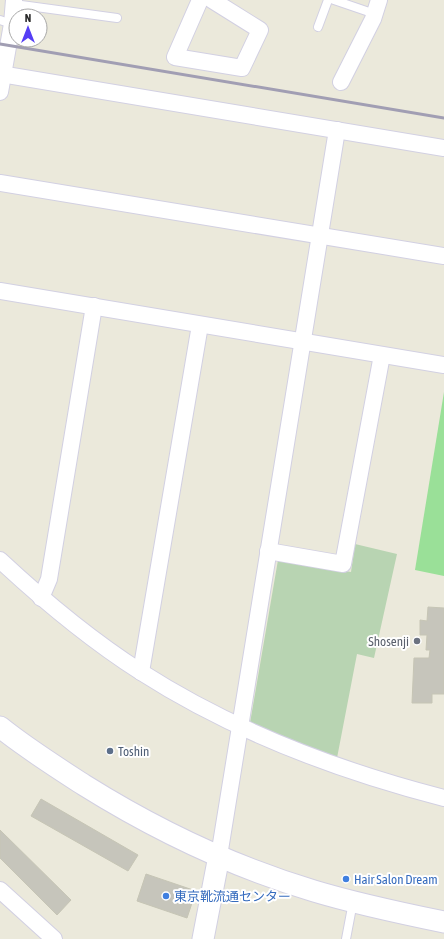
<svg xmlns="http://www.w3.org/2000/svg" width="444" height="939" font-family="'Asap Condensed','Noto Sans JP',sans-serif">
  <rect width="100%" height="100%" fill="#ebe9db"/>
  <polygon fill="#9ae098" points="444,392 444,576 415,570"/>
  <polygon fill="#b8d4b2" points="355,544 397,554 374,658 357,654 337,758 250,723 278,560 351,572"/>
  <g fill="#c6c5bb" stroke="#c6c5b5">
    <polygon points="428,607 444,608 444,694 432,694 432,703 412,703 414,658 429,658 430,650 426,650 427,635 420,635 420,620 427,621"/>
    <polygon points="41,799 138,855 128,871 31,816"/>
    <polygon points="0,830 71,900 57,915 0,858"/>
    <polygon points="146,874 196,891 187,918 137,901"/>
  </g>
  <g fill="none" stroke-linecap="round" stroke-linejoin="round">
    <g stroke="#d2d0e2" stroke-width="10">
      <g id="service">
        <polyline points="334,0 375,14"/>
        <polyline points="14,4 117,18"/>
        <polyline points="0,20 12,24"/>
        <polyline points="318,27 328,0"/>
        <polyline points="346,939 353,902"/>
      </g>
    </g>
    <g stroke="#d2d0e2" stroke-width="18">
      <g id="minor">
        <polyline points="200,0 175,57 242,68 260,30 212,0"/>
        <polyline points="0,74 444,148"/>
        <polyline points="341,82 373,19 379,0"/>
        <polyline points="0,92 12,24 14,0"/>
        <polyline points="0,183 444,256"/>
        <polyline points="0,291 444,365"/>
        <polyline points="268,551 343,564 382,355"/>
        <path d="M0,560C44,601 91,640 141,672C233,731 339,771 444,798"/>
        <polyline points="41,598 49,579 94,306"/>
        <polyline points="141,672 200,325"/>
        <polyline points="219,856 337,130"/>
        <polyline points="0,890 54,939"/>
      </g>
    </g>
    <g stroke="#d2d0e2" stroke-width="23">
      <g id="tertiary">
        <path d="M0,727C26,748 56,767 84,785C156,830 234,867 314,891C357,904 400,913 444,922"/>
        <polyline points="203,939 219,856"/>
      </g>
    </g>
    <use href="#service" stroke="#fff" stroke-width="8"/>
    <use href="#minor" stroke="#fff" stroke-width="16"/>
    <use href="#tertiary" stroke="#fff" stroke-width="21"/>
    <polyline stroke="#a19eb3" stroke-width="3" points="0,44 444,118"/>
  </g>
  <circle fill="#6b7280" stroke="#fff" stroke-width="1.5" cx="417" cy="641" r="4"/>
  <circle fill="#5c6f8a" stroke="#fff" stroke-width="1.5" cx="110" cy="751" r="4"/>
  <g fill="#3f7fe0" stroke="#fff" stroke-width="1.5">
    <circle cx="346" cy="879" r="4"/>
    <circle cx="166" cy="896" r="4"/>
  </g>
  <g text-anchor="middle" dominant-baseline="central" stroke-width="4" stroke-linejoin="round" paint-order="stroke">
    <g font-size="13" fill="#5b616d" stroke="#fff" text-anchor="end">
      <text x="409" y="641">Shosenji</text>
    </g>
    <g font-size="13" fill="#4e5e75" stroke="#fff" text-anchor="start">
      <text x="118" y="751">Toshin</text>
    </g>
    <g font-size="13" fill="#366cbe" stroke="#fff" text-anchor="start">
      <text x="354" y="879">Hair Salon Dream</text>
      <text x="174" y="896">東京靴流通センター</text>
    </g>
  </g>
  <g transform="translate(28 28)"><circle r="19" fill="#ffffff" stroke="#a9a9a9"/>
  <path d="M0-3L7 15L0 10L-7 15Z" fill="#553ef5"/>
  <text y="-6" font-size="11" font-weight="bold" text-anchor="middle" fill="#292929">N</text>
  </g>
</svg>
